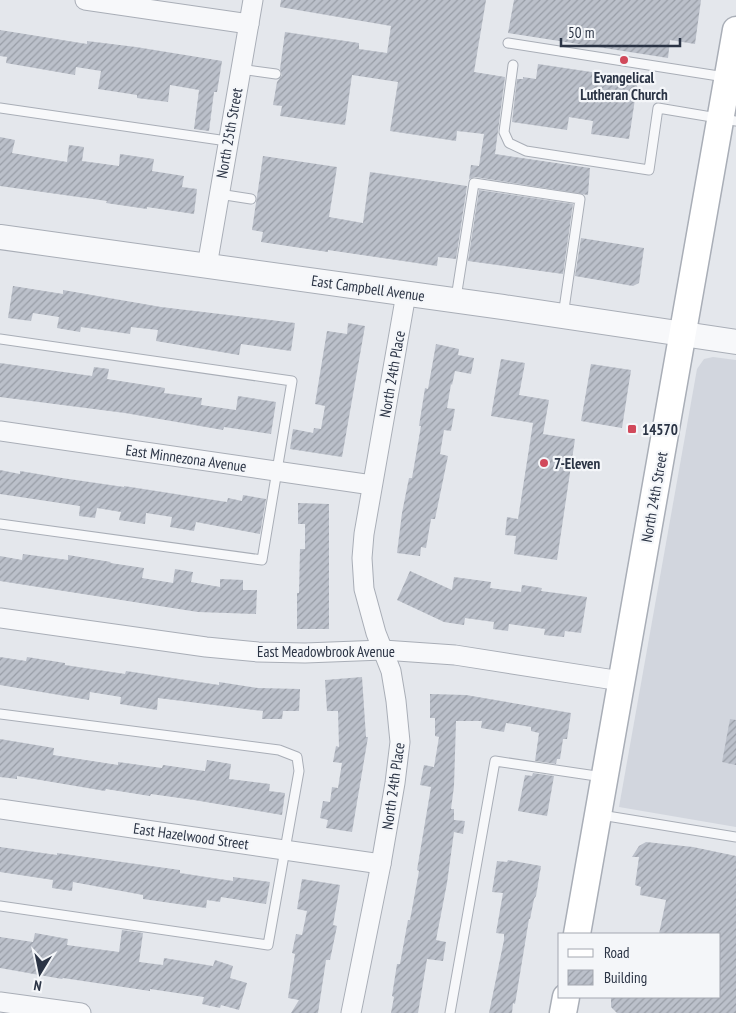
<svg xmlns="http://www.w3.org/2000/svg" width="736" height="1013" font-family="'PT Sans Narrow',sans-serif">
  <defs>
    <pattern id="building-hatch" width="6" height="6" patternUnits="userSpaceOnUse" patternTransform="scale(1.25)"><rect width="6" height="6" fill="#bbc0ca"/><path d="M-1 1l2-2M0 6l6-6M5 7l2-2" fill="none" stroke="#989da6"/></pattern>
  </defs>
  <rect width="100%" height="100%" fill="#e4e7ec"/>
  <polygon fill="#d2d6de" points="713,357 736,360 736,827 619,807 697,369 704,359"/>
  <g fill="url(#building-hatch)">
    <polygon points="281,0 486,0 474,72 505,77 495,154 590,168 588,195 475,177 469,179 471,165 479,166 484,134 457,131 456,141 390,131 398,82 352,75 345,125 280,116 282,106 273,105 277,82 282,75 280,69 285,32 359,43 359,49 387,53 391,26 280,7"/>
    <polygon points="514,0 701,0 695,44 670,40 668,58 508,33"/>
    <polygon points="0,30 87,44 87,41 136,47 222,61 217,92 214,92 209,131 194,129 199,90 170,85 168,102 137,98 137,95 98,89 101,71 76,67 75,75 6,63 7,57 0,56"/>
    <polygon points="538,64 638,79 629,139 591,134 593,121 569,117 567,130 512,122 517,79 523,79 523,77 536,79"/>
    <polygon points="0,137 15,140 12,153 67,162 69,145 84,147 82,161 119,166 120,154 154,159 152,171 184,176 182,187 197,189 194,214 147,207 147,209 106,203 107,201 0,186"/>
    <polygon points="263,156 337,167 329,217 363,223 370,172 467,186 456,259 438,257 437,266 328,250 328,252 261,242 263,232 252,230"/>
    <polygon points="479,190 573,204 563,274 468,261"/>
    <polygon points="581,238 644,248 639,283 633,286 575,276"/>
    <polygon points="13,286 63,294 63,290 161,307 295,323 291,351 241,344 239,355 156,341 158,330 131,327 130,334 81,327 80,332 57,328 59,317 33,313 31,321 8,318"/>
    <polygon points="348,323 365,326 342,457 290,449 293,429 313,433 314,428 321,429 325,406 315,404 327,331 347,334"/>
    <polygon points="436,344 459,349 458,355 474,358 471,374 455,371 452,385 451,384 447,408 455,409 451,431 444,430 440,454 448,456 435,519 431,519 426,548 421,547 420,556 397,553 402,513 409,478 412,478 421,426 419,426 425,388 428,389"/>
    <polygon points="501,359 525,363 519,395 549,400 543,434 575,439 557,560 514,554 516,536 505,535 507,517 518,519 533,423 491,416"/>
    <polygon points="0,363 92,376 94,367 109,369 107,379 165,388 164,393 202,398 201,405 236,410 238,396 276,402 271,434 224,427 223,430 125,413 0,397"/>
    <polygon points="591,364 631,370 622,428 581,421"/>
    <polygon points="0,470 20,474 20,471 62,478 124,487 124,486 227,502 228,498 242,501 243,495 266,499 260,534 196,522 194,531 170,527 172,517 146,513 145,524 119,520 121,512 97,508 95,518 79,516 80,506 0,494"/>
    <polygon points="298,503 329,504 329,629 297,629 297,593 299,593 300,549 305,549 305,524 298,524"/>
    <polygon points="23,554 68,560 68,555 111,562 110,563 144,568 142,578 173,583 175,569 193,572 191,582 220,587 220,579 243,580 243,590 257,590 256,614 198,612 0,581 0,556 22,560"/>
    <polygon points="410,571 452,590 454,577 491,582 490,588 521,592 522,585 542,588 541,591 587,597 581,633 565,631 564,637 544,635 545,629 509,624 508,631 493,629 494,622 465,618 464,625 444,622 397,600"/>
    <polygon points="0,657 26,661 27,657 65,663 65,665 125,674 126,671 219,685 219,682 258,688 300,689 299,711 283,711 282,719 262,719 263,711 158,698 157,710 120,704 121,697 90,692 89,700 0,685"/>
    <polygon points="362,677 366,737 368,737 352,832 326,828 328,820 320,818 323,801 330,802 332,787 338,788 342,763 333,762 336,746 339,747 338,711 327,711 325,680"/>
    <polygon points="430,694 466,695 571,713 567,739 563,739 560,759 557,759 556,764 535,761 539,733 531,731 531,727 506,723 504,732 481,728 482,721 456,721 454,786 451,809 454,809 454,820 465,821 463,834 454,832 447,883 436,940 446,942 443,961 427,959 418,1013 391,1013 394,997 392,996 397,964 400,964 408,920 410,920 419,871 417,870 431,787 420,785 424,765 434,767 439,737 435,736 435,718 430,718"/>
    <polygon points="730,719 736,720 736,765 722,762"/>
    <polygon points="0,739 54,748 53,755 118,765 118,762 162,768 163,765 205,771 207,760 231,764 229,779 270,784 269,791 285,793 282,815 194,800 151,794 150,796 106,789 105,791 17,776 17,779 0,777"/>
    <polygon points="533,773 554,776 547,816 518,811 525,775 532,776"/>
    <polygon points="646,842 693,847 736,856 736,1013 617,1013 611,1007 611,997 720,997 720,934 659,934 666,900 640,895 641,887 635,885 639,857 632,857 639,846"/>
    <polygon points="0,847 57,855 57,853 180,870 180,873 233,881 233,877 270,882 266,904 221,897 220,902 207,900 206,908 143,899 143,895 73,882 72,891 52,888 53,880 0,872"/>
    <polygon points="508,860 541,866 536,896 534,899 530,919 529,919 515,1004 513,1003 512,1013 489,1013 504,940 504,934 496,933 503,893 492,892 497,861 507,862"/>
    <polygon points="302,879 340,885 333,925 337,926 330,960 326,960 318,1013 291,1013 299,1000 288,998 295,954 292,953 296,934 302,935 307,911 297,909"/>
    <polygon points="122,930 143,933 139,962 163,965 164,958 213,966 215,960 233,966 230,978 247,983 239,1010 221,1005 220,1008 202,1004 204,997 150,989 150,991 63,978 62,979 0,968 0,937 33,942 35,933 68,939 67,945 119,952"/>
  </g>
  <g fill="none" stroke-linecap="round" stroke-linejoin="round">
    <g stroke="#a9aeb7" stroke-width="11">
      <g id="service">
        <polyline points="508,43 725,77"/>
        <polyline points="513,65 504,132 509,143 526,151 649,170 658,108 736,121"/>
        <polyline points="240,69 276,74"/>
        <polyline points="0,108 227,141"/>
        <polyline points="219,194 251,199"/>
        <polyline points="456,298 474,183 580,199 563,316"/>
        <polyline points="0,339 292,381 262,560 0,524"/>
        <polyline points="0,714 279,750 297,757 299,771 268,945 0,906"/>
        <polyline points="601,815 736,837"/>
        <polyline points="450,1013 495,761 603,777"/>
      </g>
    </g>
    <g stroke="#a9aeb7" stroke-width="21">
      <g id="minor">
        <polyline points="85,0 249,24"/>
        <polyline points="207,266 253,0"/>
        <polyline points="0,431 372,485"/>
        <polyline points="0,618 206,647 258,652 305,653 383,650 455,655 621,681"/>
        <polyline points="0,809 381,864"/>
        <polyline points="0,1002 81,1013"/>
        <polyline points="351,1013 381,864 395,783 400,742 396,701 391,671 376,633 364,589 362,558 364,534 406,294"/>
      </g>
    </g>
    <g stroke="#a9aeb7" stroke-width="26">
      <polyline id="tertiary" points="0,237 503,307 736,342"/>
    </g>
    <g stroke="#a9aeb7" stroke-width="29">
      <g id="secondary">
        <polyline points="577,934 736,30"/>
        <polyline points="563,1013 566,997"/>
      </g>
    </g>
    <use href="#service" stroke="#f7f8fa" stroke-width="9"/>
    <use href="#minor" stroke="#f7f8fa" stroke-width="19"/>
    <use href="#tertiary" stroke="#f7f8fa" stroke-width="24"/>
    <use href="#secondary" stroke="#fff" stroke-width="26"/>
  </g>
  <g fill="#d1495b" stroke="#f4f6f9" stroke-width="2">
    <circle cx="624" cy="60" r="5"/>
    <rect x="627" y="424" width="10" height="10" rx="2.5"/>
    <circle cx="544" cy="463" r="5"/>
  </g>
  <g text-anchor="middle" dominant-baseline="central" stroke-width="4.5" stroke-linejoin="round" paint-order="stroke">
    <g font-size="15" font-weight="bold" fill="#2b3445" stroke="#f4f6f9" text-anchor="start">
      <text x="624" y="77" text-anchor="middle">Evangelical<tspan x="624" dy="17">Lutheran Church</tspan></text>
      <text x="642" y="429">14570</text>
      <text x="554" y="463">7-Eleven</text>
    </g>
    <g font-size="15" fill="#2b3445" stroke="#f4f6f9">
      <text transform="translate(229 133) rotate(-80)">North 25th Street</text>
      <text transform="translate(368 288) rotate(8)">East Campbell Avenue</text>
      <text transform="translate(392 374) rotate(-80)">North 24th Place</text>
      <text transform="translate(186 458) rotate(8)">East Minnezona Avenue</text>
      <text transform="translate(654 497) rotate(-80)">North 24th Street</text>
      <text x="326" y="651">East Meadowbrook Avenue</text>
      <text transform="translate(393 786) rotate(-82)">North 24th Place</text>
      <text transform="translate(191 836) rotate(8)">East Hazelwood Street</text>
    </g>
  </g>
  <rect x="558" y="933" width="162" height="65" fill="#f4f6f9" stroke="#a4a8b1"/>
  <rect x="568" y="949" width="25" height="8" fill="#ffffff" stroke="#a4a8b1"/>
  <text x="604" y="958" font-size="15" fill="#2b3445">Road</text>
  <rect x="568" y="970" width="25" height="15" fill="url(#building-hatch)" stroke="#a4a8b1"/>
  <text x="604" y="983" font-size="15" fill="#2b3445">Building</text>
  <g transform="translate(40 973) rotate(190)" stroke="#f4f6f9" stroke-width="4" paint-order="stroke">
  <path d="M0-4L9 19L0 12L-9 19Z" fill="#2b3445"/>
  <text y="-8" font-size="14" font-weight="bold" text-anchor="middle" fill="#2b3445">N</text>
  </g>
  <path d="M561 38v8h119v-8" fill="none" stroke="#2b3445" stroke-width="2.5"/>
  <text x="568" y="38" font-size="15" fill="#2b3445" stroke="#f4f6f9" stroke-width="4" paint-order="stroke">50 m</text>
</svg>
